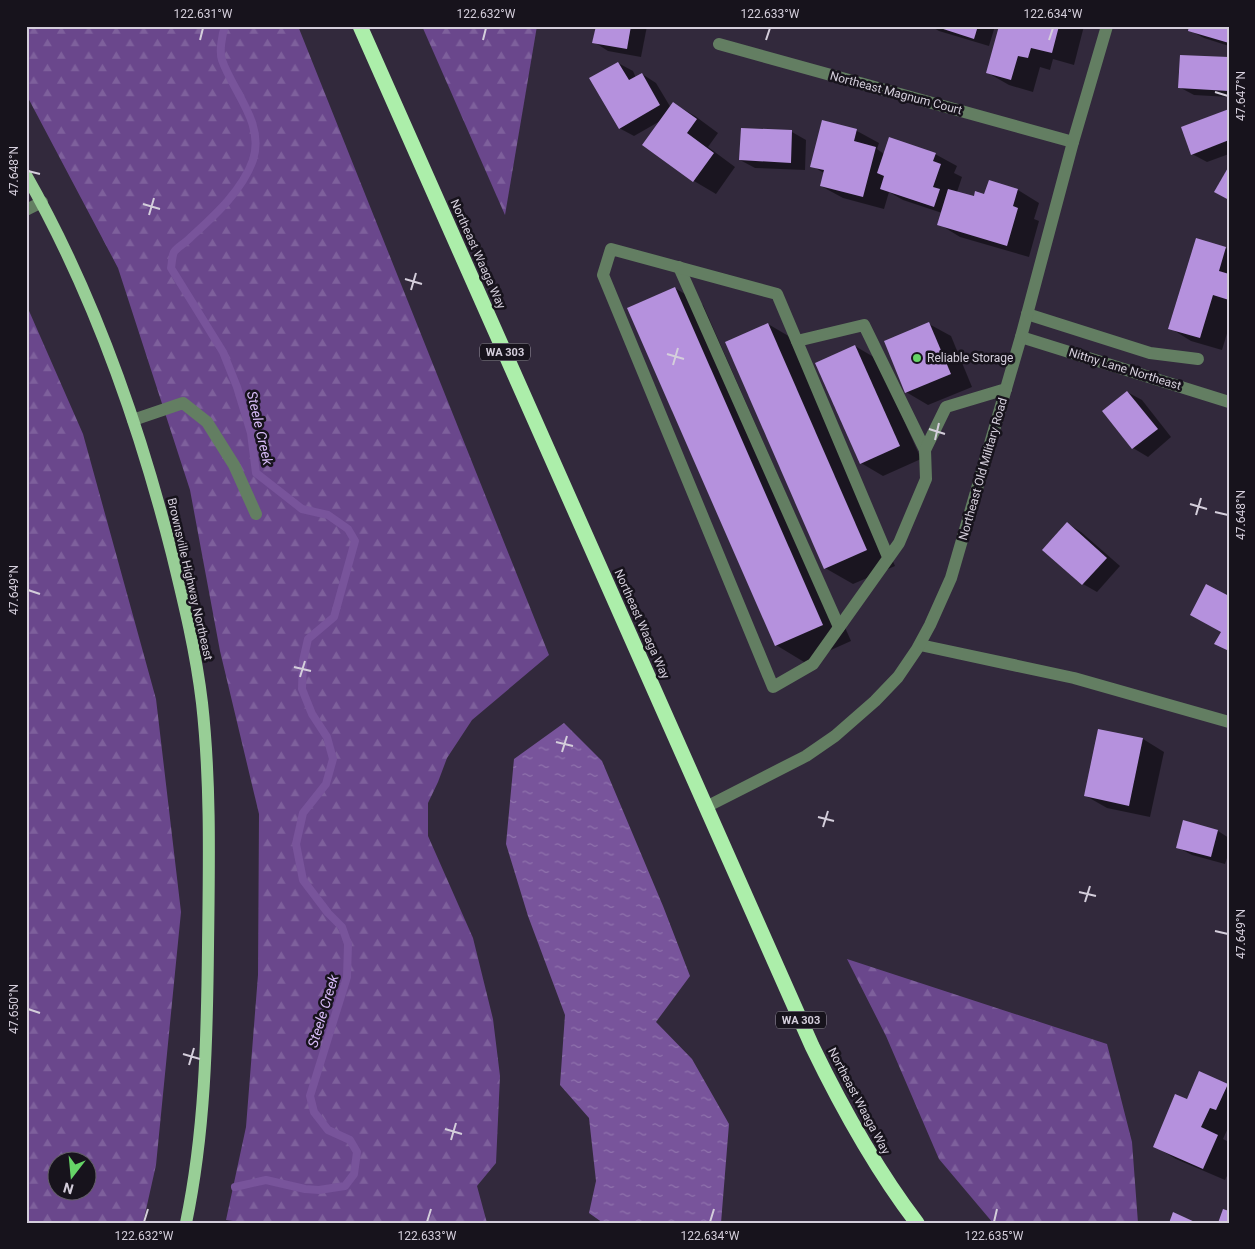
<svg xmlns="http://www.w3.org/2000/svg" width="1255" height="1249" font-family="Roboto,sans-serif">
  <defs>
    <pattern id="forest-firs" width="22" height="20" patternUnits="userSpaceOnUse" patternTransform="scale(1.25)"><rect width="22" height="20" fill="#6a478c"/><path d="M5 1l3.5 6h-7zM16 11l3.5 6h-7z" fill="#7e609c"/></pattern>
    <pattern id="water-ripples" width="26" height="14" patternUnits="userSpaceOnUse" patternTransform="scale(1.25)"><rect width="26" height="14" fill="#78549b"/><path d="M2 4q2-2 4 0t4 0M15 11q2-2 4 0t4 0" fill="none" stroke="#9073ad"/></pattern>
  </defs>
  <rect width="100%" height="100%" fill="#32293c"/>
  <g fill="url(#forest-firs)" fill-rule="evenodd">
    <polygon points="26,26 298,26 549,655 472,720 447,758 438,782 428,803 428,836 473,938 493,1019 500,1076 496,1163 477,1186 487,1223 247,1223 226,1220 246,1127 258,975 259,814 220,651 190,490 118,268 26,94"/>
    <polygon points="422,26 537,26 505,215"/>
    <path d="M26,304L83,434L156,699L181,912L156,1165L143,1223H26ZM58,1162H88V1192H58Z"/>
    <polygon points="847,959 1107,1044 1132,1142 1138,1223 993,1223 939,1159 886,1036"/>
  </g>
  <polygon fill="url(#water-ripples)" points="564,723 602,761 663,906 690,976 656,1022 692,1059 729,1124 721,1223 603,1223 589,1213 596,1181 589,1118 560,1085 565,1015 528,916 506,844 514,759"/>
  <g fill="#0007">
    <polygon points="597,26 647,26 641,57 608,51 594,42"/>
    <polygon points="922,26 995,26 989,46 939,31 932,27 931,29"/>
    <polygon points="1000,26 1084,26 1074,65 1053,59 1050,70 1040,67 1033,92 1009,85 988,73"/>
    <polygon points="1229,26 1229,46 1204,38 1189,30"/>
    <polygon points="1229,59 1229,97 1194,95 1179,87"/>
    <polygon points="618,63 633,71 636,78 642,74 656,83 671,108 674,104 695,116 718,133 708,147 735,167 716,194 694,181 644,145 662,120 634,136 619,128"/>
    <polygon points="1229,111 1229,154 1207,162 1192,154"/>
    <polygon points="823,122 857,131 879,143 877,149 884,154 935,154 957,166 954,173 962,177 957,192 976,198 985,195 990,182 1018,190 1039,203 1034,219 1039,221 1029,257 960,237 939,224 942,213 903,200 889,192 884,209 843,198 821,186 824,173 812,166"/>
    <polygon points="792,132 806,140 805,170 755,168 740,160"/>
    <polygon points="1226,248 1229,250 1229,327 1222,350 1191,341 1170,328"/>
    <polygon points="675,288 703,305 851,641 804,662 776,645"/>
    <polygon points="768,324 797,341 895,566 853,584 825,568"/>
    <polygon points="929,324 951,336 972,387 928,405 906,392"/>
    <polygon points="855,346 877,359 921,459 883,476 861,463"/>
    <polygon points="1127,392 1142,400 1171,437 1148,457 1133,448 1104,411"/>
    <polygon points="1067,523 1081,532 1120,566 1097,592 1083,584"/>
    <polygon points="1143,739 1164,752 1150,817 1107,808 1086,796"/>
    <polygon points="1218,831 1229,838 1229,852 1225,864 1192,855 1177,847"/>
    <polygon points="1200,1073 1229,1086 1229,1126 1223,1139 1229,1142 1229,1172 1225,1180 1176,1159 1154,1146 1187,1101"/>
  </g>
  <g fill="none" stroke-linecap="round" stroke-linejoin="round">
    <path stroke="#78549b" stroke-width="8" d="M225,26C222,35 219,52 222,60C233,92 265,123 253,160C242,191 214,216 191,237C187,242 177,247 174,252C172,256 172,263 171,268L223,352L237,387L251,433L256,473L302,509L328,515L348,529L355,541L334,617L308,639L303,661L302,689L312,714L327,737L333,759L326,784L303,813L296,844L303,880L328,913L342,927L348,944L347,977L310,1096L314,1112L328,1130L350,1140L357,1152L354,1174L345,1186L319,1190L305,1189L266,1180L235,1187"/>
  </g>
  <g fill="#b591dd">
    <polygon points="596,26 631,26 627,49 592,43"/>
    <polygon points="934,26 978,26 974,39"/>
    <polygon points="999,26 1059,26 1052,53 1031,48 1028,58 1018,56 1011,80 986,73"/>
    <polygon points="1189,26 1229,26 1229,43 1188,31"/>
    <polygon points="1180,55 1229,57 1229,91 1178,88"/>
    <polygon points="618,62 629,80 642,73 660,105 619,129 589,78"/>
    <polygon points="673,102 697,119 687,133 714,153 693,182 642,145"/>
    <polygon points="1229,109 1229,140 1191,155 1181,127"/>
    <polygon points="822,120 857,129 854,141 876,147 863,197 820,186 824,170 810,167"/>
    <polygon points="741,128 792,130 791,163 739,160"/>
    <polygon points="889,137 936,153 933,161 941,164 933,187 940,189 934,207 880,189 884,176 877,173"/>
    <polygon points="1229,166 1229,200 1214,192"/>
    <polygon points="989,180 1018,189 1013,206 1018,208 1007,246 937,225 948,189 974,196 975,191 984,194"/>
    <polygon points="1196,238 1226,247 1219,271 1229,274 1229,300 1213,295 1200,338 1168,329"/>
    <polygon points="675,287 823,625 775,646 627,308"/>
    <polygon points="929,322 951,374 905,393 884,341"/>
    <polygon points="768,323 867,550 824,569 725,342"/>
    <polygon points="855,345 900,446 860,464 815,363"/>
    <polygon points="1127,391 1158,429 1132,449 1102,411"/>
    <polygon points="1067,522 1107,558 1082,585 1042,550"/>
    <polygon points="1206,584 1229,596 1229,651 1214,644 1221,632 1190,615"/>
    <polygon points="1098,729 1143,738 1129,806 1084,796"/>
    <polygon points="1183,820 1218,830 1211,857 1176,848"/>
    <polygon points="1199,1071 1228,1084 1216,1110 1210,1108 1201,1127 1218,1135 1203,1169 1153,1147 1175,1094 1187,1099"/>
    <polygon points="1223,1209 1229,1211 1229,1223 1218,1223"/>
    <polygon points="1173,1212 1197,1223 1169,1223"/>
  </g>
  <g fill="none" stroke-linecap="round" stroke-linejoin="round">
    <g stroke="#637e62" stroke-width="12">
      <polyline points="719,44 1073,142"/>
      <polyline points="26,210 42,202"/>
      <polyline points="679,267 839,627"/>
      <polyline points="1027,314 1150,353 1198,359"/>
      <polyline points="1021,337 1229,402"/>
      <polyline points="797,341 864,325 925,450"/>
      <polyline points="133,420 183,403 207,422 234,465 256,514"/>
      <polyline points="888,557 777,294 611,249 603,275 773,687 813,664 899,543 926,479 925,450 946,407 1006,389"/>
      <polyline points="920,645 1074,678 1229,722"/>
      <polyline points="706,807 806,756 835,736 875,701 898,677 917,649 930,625 951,578 1021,337 1073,142 1107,26"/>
    </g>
    <path stroke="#98ce96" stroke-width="12" d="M26,175C92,291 139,424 172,554C184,603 196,652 202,703C211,784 209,866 208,947C207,1040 205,1132 186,1223"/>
    <path stroke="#aceeaa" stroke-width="15" d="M360,26L812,1046C842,1108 875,1168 917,1223"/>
  </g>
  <path fill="none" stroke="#d4cedb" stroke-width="2" d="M200,40L203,28M483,40L486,28M766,40L770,28M1049,40L1053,28M1215,92L1228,96M28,171L40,174M143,204L160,209M149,215L154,198M405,279L422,284M411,290L416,273M667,354L684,359M673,365L678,348M929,429L945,434M935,440L939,423M1190,504L1207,509M1215,512L1228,515M1196,515L1201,498M28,590L40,594M294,667L311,671M300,677L305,661M556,742L573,746M562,752L567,736M818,817L834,821M823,827L828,811M1079,892L1096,896M1085,902L1090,886M1215,931L1228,934M28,1009L40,1013M183,1054L200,1059M189,1065L194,1048M445,1129L462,1134M451,1140L456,1123M144,1222L148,1209M427,1222L431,1209M710,1222L714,1209M994,1222L997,1209"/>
  <circle fill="#66d467" stroke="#17131c" stroke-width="2" cx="917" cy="358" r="5"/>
  <g text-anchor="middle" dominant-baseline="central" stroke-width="5" stroke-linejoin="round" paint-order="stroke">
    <g fill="#17131c" stroke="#9b96a2" stroke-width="1">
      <rect x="480" y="343.5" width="50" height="17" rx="4"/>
      <rect x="776" y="1011.5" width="50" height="17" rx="4"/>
    </g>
    <g font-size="11" font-weight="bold" fill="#d4cedb">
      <text x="505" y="352">WA 303</text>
      <text x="801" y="1020">WA 303</text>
    </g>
    <g font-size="12" fill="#d4cedb" stroke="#17131c">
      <text transform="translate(896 93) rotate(15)">Northeast Magnum Court</text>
      <text transform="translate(478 254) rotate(66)">Northeast Waaga Way</text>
      <text transform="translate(1125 369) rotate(17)">Nittny Lane Northeast</text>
      <text transform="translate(983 469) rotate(-74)">Northeast Old Military Road</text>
      <text transform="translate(190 579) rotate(77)">Brownsville Highway Northeast</text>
      <text transform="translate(642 624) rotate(66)">Northeast Waaga Way</text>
      <text transform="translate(859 1101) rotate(62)">Northeast Waaga Way</text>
    </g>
    <g font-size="12" fill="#d4cedb" stroke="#17131c" text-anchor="start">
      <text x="927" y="358">Reliable Storage</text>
    </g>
    <g font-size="14" font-style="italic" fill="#d7bbf7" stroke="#17131c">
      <text transform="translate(260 428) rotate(77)">Steele Creek</text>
      <text transform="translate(323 1011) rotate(-73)">Steele Creek</text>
    </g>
  </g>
  <rect width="1255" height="1249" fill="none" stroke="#17131c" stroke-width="55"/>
  <g transform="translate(72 1176) rotate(196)"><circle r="24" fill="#17131c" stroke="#635e68"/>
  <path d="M0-4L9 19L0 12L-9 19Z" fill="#66d467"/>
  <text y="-8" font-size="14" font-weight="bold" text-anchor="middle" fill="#d4cedb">N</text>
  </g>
  <rect x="28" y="28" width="1200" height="1194" fill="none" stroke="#d4cedb" stroke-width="2"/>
  <g font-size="12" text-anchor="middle" fill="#d4cedb">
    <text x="203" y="18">122.631°W</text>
    <text x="486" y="18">122.632°W</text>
    <text x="770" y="18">122.633°W</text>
    <text x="1053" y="18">122.634°W</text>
    <text transform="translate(1241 96) rotate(-90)" y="4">47.647°N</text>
    <text transform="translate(14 171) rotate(-90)" y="4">47.648°N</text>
    <text transform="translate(1241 515) rotate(-90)" y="4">47.648°N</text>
    <text transform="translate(14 590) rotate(-90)" y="4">47.649°N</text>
    <text transform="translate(1241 934) rotate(-90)" y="4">47.649°N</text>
    <text transform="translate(14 1009) rotate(-90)" y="4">47.650°N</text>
    <text x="144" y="1240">122.632°W</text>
    <text x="427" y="1240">122.633°W</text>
    <text x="710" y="1240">122.634°W</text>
    <text x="994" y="1240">122.635°W</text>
  </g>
</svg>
